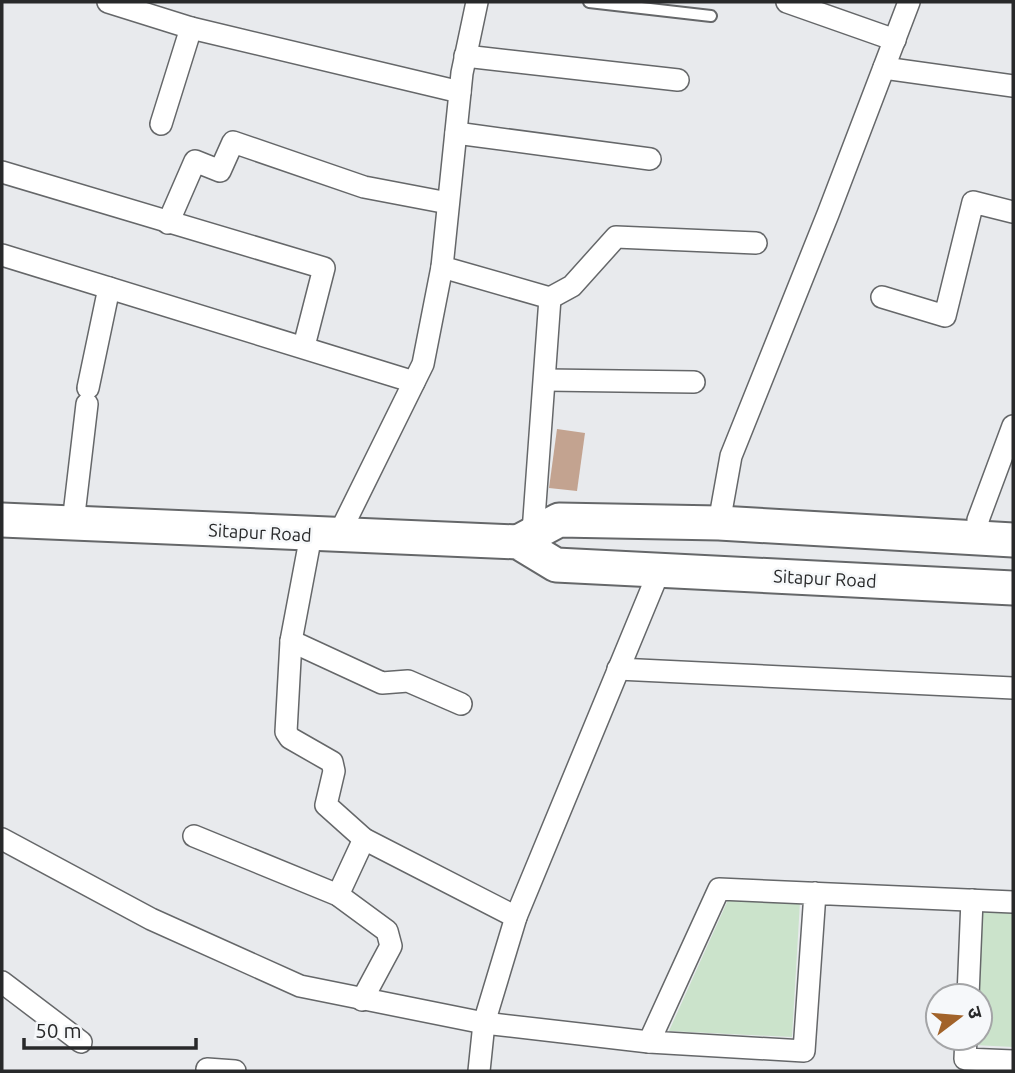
<svg xmlns="http://www.w3.org/2000/svg" width="1015" height="1073" font-family="Ubuntu,'Noto Sans Devanagari',sans-serif">
  <rect width="100%" height="100%" fill="#e8eaed"/>
  <g fill="#cbe3cb">
    <polygon points="728,900 800,902 792,1037 669,1031"/>
    <polygon points="981,908 1013,909 1013,1047 974,1045 974,1038 980,1038 980,996 976,996"/>
  </g>
  <polygon fill="#c3a390" points="557,429 585,433 577,491 549,488"/>
  <g fill="none" stroke-linecap="round" stroke-linejoin="round">
    <g stroke="#656769" stroke-width="14">
      <polyline id="service" points="589,2 711,16"/>
    </g>
    <g stroke="#656769" stroke-width="24">
      <g id="minor">
        <polyline points="108,2 191,28 460,92"/>
        <polyline points="477,2 462,73 442,267 550,298 533,532"/>
        <polyline points="787,2 895,40"/>
        <polyline points="465,56 678,80"/>
        <polyline points="884,68 1013,86"/>
        <polyline points="161,124 191,28"/>
        <polyline points="456,133 650,159"/>
        <polyline points="2,172 324,268 304,346"/>
        <polyline points="168,223 195,161 220,171 233,142 364,187 448,203"/>
        <polyline points="2,255 414,382"/>
        <polyline points="882,297 945,316 973,202 1013,212"/>
        <polyline points="550,298 572,286 616,237 756,243"/>
        <polyline points="546,380 694,382"/>
        <polyline points="88,388 109,288"/>
        <polyline points="73,523 87,404"/>
        <polyline points="719,523 731,456 828,214 909,2"/>
        <polyline points="339,534 423,364 442,267"/>
        <polyline points="311,535 291,641 286,732 290,738 332,762 334,771 326,805 364,839 516,917"/>
        <polyline points="980,538 978,520 1013,426"/>
        <polyline points="291,641 382,683 408,681 461,704"/>
        <polyline points="618,669 1013,688"/>
        <polyline points="194,836 338,895 387,931 391,946 362,1000"/>
        <polyline points="2,839 151,919 300,986 484,1023 649,1042"/>
        <polyline points="815,893 804,1051 649,1042 719,889 1013,902"/>
        <polyline points="338,895 364,839"/>
        <polyline points="2,982 81,1042"/>
        <polyline points="968,996 972,900"/>
        <polyline points="966,1038 965,1059 1013,1061"/>
        <polyline points="207,1069 235,1071"/>
        <polyline points="479,1071 484,1023 516,917 660,569"/>
      </g>
    </g>
    <g stroke="#656769" stroke-width="37">
      <g id="primary">
        <polyline points="2,520 518,542 556,565 1013,588"/>
        <polyline points="518,542 559,520 719,523 1013,540"/>
      </g>
    </g>
    <use href="#service" stroke="#fff" stroke-width="10"/>
    <use href="#minor" stroke="#fff" stroke-width="21"/>
    <use href="#primary" stroke="#fff" stroke-width="33"/>
  </g>
  <g text-anchor="middle" dominant-baseline="central" stroke-width="5" stroke-linejoin="round" paint-order="stroke">
    <g font-size="18" fill="#28292a" stroke="#f6f8fa">
      <text transform="translate(260 532) rotate(3)">Sitapur Road</text>
      <text transform="translate(825 578) rotate(3)">Sitapur Road</text>
    </g>
  </g>
  <rect width="1015" height="1073" fill="none" stroke="#28292a" stroke-width="7"/>
  <g transform="translate(959 1017) rotate(74)"><circle r="33" fill="#f6f8fa" stroke="#a4a5a7" stroke-width="2"/>
  <path d="M0-5L12 26L0 18L-12 26Z" fill="#a2632a"/>
  <text y="-10" font-size="19" font-weight="bold" text-anchor="middle" fill="#28292a">उ</text>
  </g>
  <path d="M24 1038v10h172v-10" fill="none" stroke="#28292a" stroke-width="3.5"/>
  <text x="35" y="1038" font-size="21" fill="#28292a" stroke="#f6f8fa" stroke-width="5" paint-order="stroke">50 m</text>
</svg>
